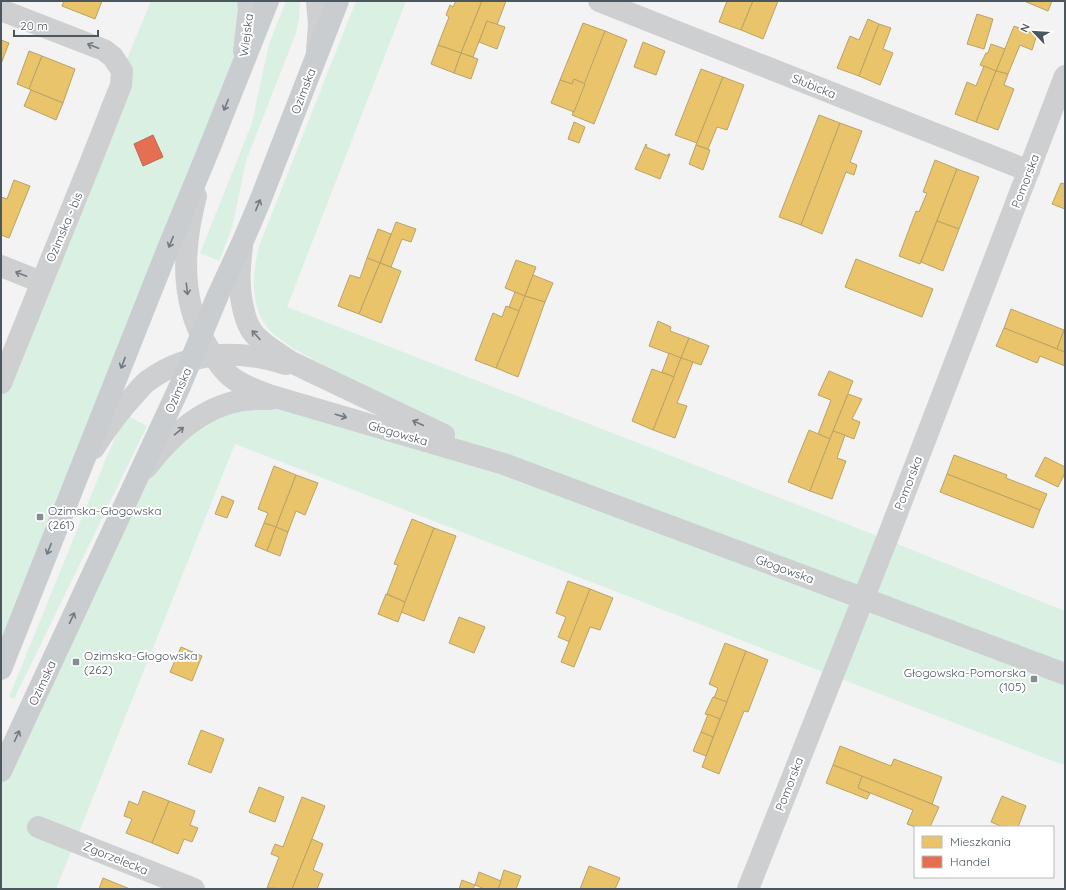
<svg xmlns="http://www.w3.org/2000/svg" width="1066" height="890" font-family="Quicksand,sans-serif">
  <rect width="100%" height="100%" fill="#f3f3f3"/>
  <g fill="#d9f0e2">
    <polygon points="151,1 248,1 248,26 1,669 1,383 122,71"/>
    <polygon points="286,1 300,1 299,18 296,33 246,161 232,228 219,261 200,253 252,123 269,44"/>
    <path d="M356,1H406L287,307L842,522L1065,611V765L1050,760L235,444L56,889H1V771L164,445L251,399L502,463L294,349C285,342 274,336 267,327C249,305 253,271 259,246Z"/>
    <polygon points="128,416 147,426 14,699 9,697 108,454 118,431"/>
  </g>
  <g fill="#e9c46a" stroke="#baa367">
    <polygon points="64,1 102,1 95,19 62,6"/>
    <polygon points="456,1 482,1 461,53 438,45 449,17 446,15 450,5 453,7"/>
    <polygon points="482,1 506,1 497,25 487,21 473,57 461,53"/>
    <polygon points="727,1 753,1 741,30 719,22"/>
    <polygon points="753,1 778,1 763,39 741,30"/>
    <polygon points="1024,1 1052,1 1048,11"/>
    <polygon points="977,14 993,19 984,49 967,44"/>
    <polygon points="868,19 879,24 859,76 837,68 850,36 859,40"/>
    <polygon points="487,21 505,27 497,49 479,42"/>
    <polygon points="583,23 605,31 585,84 574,79 572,84 560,80"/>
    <polygon points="879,24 891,28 883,49 893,53 880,85 859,76"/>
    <polygon points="1014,26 1037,35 1032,50 1020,45 1008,74 996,71"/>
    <polygon points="605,31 627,40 594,124 572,115"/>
    <polygon points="1,40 9,43 1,64"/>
    <polygon points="643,42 665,51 656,75 634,67"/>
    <polygon points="991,44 1005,49 996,71 980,65 986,53 988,53"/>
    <polygon points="438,45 461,53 454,73 431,64"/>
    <polygon points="29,51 42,56 29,89 17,84"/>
    <polygon points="461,53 478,59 471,79 454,73"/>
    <polygon points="42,56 75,69 63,103 29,89"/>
    <polygon points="984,66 996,71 976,122 955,114 967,82 976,86"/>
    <polygon points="701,69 723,77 697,143 675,135"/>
    <polygon points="996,71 1008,74 1004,85 1014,89 998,130 976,122"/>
    <polygon points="723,77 744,85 727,130 717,127 708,149 696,145"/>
    <polygon points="574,79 585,84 574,112 551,103 560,80 572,84"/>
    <polygon points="31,90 63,103 56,120 24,106"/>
    <polygon points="819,115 840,123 801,225 779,217"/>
    <polygon points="574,122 585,127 579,143 568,139"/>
    <polygon points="840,123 862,131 850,162 857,165 854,175 846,172 822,234 801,225"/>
    <polygon points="646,144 647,145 646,147 668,156 668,154 670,154 660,179 635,169"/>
    <polygon points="696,145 710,150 703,170 689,164"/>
    <polygon points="935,160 957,169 920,264 899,256 916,211 919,212 927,193 923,192"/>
    <polygon points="957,169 979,177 959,229 937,221"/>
    <polygon points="14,180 30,186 9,238 1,235 1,197 7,199"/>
    <polygon points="1061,183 1065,184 1065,209 1052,204"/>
    <polygon points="937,221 959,229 943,271 921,262"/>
    <polygon points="396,222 416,229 411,242 402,239 391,267 380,263"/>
    <polygon points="378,229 391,234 380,263 367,258"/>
    <polygon points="367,258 380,263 359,314 338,306 350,275 360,278"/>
    <polygon points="856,259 933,289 922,317 845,287"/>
    <polygon points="516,260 536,267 525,296 505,288"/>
    <polygon points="380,263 401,271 381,323 359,314"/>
    <polygon points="533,275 553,283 545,302 525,296"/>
    <polygon points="515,292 525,296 519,311 509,307"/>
    <polygon points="525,296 545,302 518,377 496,368"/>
    <polygon points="506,306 519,311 496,368 475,360 493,313 502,317"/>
    <polygon points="1011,309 1064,330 1057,349 1004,328"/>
    <polygon points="658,321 671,327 670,331 689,338 681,358 649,346"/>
    <polygon points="1004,328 1065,352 1065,366 1040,356 1037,363 996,346"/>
    <polygon points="1064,330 1065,330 1065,352 1057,349"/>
    <polygon points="689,338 709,346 701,365 681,358"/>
    <polygon points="669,353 681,358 674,377 662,372"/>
    <polygon points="681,358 693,362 677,403 687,406 675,438 653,430"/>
    <polygon points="652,369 674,377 653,430 632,421"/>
    <polygon points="829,371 853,381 830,439 818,434 831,400 818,395"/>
    <polygon points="848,394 862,399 852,419 860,422 854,439 833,431"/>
    <polygon points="809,430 830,439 810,491 788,482"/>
    <polygon points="833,431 845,435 837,458 846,461 832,499 810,491"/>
    <polygon points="954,455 1007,475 1006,478 1047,494 1040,510 947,474"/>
    <polygon points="1045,457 1065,467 1065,473 1058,487 1035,476"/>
    <polygon points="274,466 296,475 276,527 264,523 268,513 258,509"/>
    <polygon points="947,474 1040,510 1033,528 940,492"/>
    <polygon points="296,475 318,483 305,515 296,511 288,532 276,527"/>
    <polygon points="222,496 234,501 227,518 215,514"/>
    <polygon points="412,519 434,528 405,602 387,594 398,565 394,564"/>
    <polygon points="264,523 276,527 267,551 255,546"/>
    <polygon points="276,527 288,532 280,556 267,551"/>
    <polygon points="434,528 456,536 424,621 401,612"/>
    <polygon points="568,581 590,589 570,642 558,637 566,617 556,613"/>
    <polygon points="590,589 613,598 600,630 590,627 574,667 561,662"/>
    <polygon points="386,594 405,602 398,622 378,614"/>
    <polygon points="459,617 485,627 474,653 449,643"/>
    <polygon points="725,643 746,651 727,702 714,698 718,688 709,684"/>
    <polygon points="181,647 202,656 192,681 170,672"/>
    <polygon points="746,651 768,660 748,712 744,711 719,774 702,767"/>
    <polygon points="713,697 727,702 720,719 705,714"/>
    <polygon points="708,714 720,719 713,737 701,732"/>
    <polygon points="201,730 224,739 211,773 188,764"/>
    <polygon points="701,732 713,737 706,756 693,751"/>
    <polygon points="840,746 891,766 894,759 942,777 932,804 833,765"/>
    <polygon points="833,765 862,776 858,788 870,793 867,799 826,783"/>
    <polygon points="862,776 939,807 930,827 915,827 907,824 913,810 858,788"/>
    <polygon points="259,787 284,797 275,822 249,812"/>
    <polygon points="143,791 169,801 152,843 126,833 132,819 124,816 129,801 138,805"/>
    <polygon points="1002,796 1026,806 1018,827 1003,827 991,822"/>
    <polygon points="302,797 325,806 292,889 267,888 279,857 271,854 275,844 283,847"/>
    <polygon points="169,801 195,811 190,825 198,828 192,842 184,839 178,854 152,843"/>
    <polygon points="312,839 323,844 313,870 323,874 317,889 292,889"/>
    <polygon points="589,866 620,878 615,889 580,889"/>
    <polygon points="504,870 521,876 516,889 498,889"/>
    <polygon points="479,872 501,881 498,889 484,889 475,885"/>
    <polygon points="103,878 130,889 99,889"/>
    <polygon points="462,880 475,885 473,889 459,889"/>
  </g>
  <polygon fill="#e76f51" stroke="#b86855" points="153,135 163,157 143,166 134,144"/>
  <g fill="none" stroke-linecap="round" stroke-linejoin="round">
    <g stroke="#cdcfd1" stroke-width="22">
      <polyline points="317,1 319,25 317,51"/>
      <polyline points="599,1 1029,171"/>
      <polyline points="1,10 104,50 113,57 122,71 121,85 91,161 1,383"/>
      <polyline points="244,51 249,9 248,1"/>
      <path d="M196,196C182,250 179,307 213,355C218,363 224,371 230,376C242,386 258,391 272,396L504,464L1065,674"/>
      <path d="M242,247C239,270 238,289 244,312C246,320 248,327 254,334C264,346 278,353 291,362L444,435"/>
      <polyline points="1,266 41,282"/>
      <path d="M94,448C106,429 120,410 136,393C140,388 144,383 149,380C189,351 240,349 286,364"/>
      <path d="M146,468C171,436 201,407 243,400C252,399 261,398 271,399"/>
      <polyline points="38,827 194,889"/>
      <polyline points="748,889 887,539 1065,76"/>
    </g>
    <g stroke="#cacdd0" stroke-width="22">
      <polyline points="1,669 171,241 207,154 268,1"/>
      <polyline points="1,771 180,386 218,295 243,241 260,201 338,1"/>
    </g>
  </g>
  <defs><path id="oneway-shaft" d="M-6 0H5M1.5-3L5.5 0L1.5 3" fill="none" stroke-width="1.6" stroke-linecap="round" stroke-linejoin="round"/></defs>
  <g stroke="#727a81">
    <use href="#oneway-shaft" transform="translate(93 46) rotate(-159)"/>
    <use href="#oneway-shaft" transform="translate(21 274) rotate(-159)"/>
    <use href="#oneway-shaft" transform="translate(187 289) rotate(83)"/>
    <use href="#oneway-shaft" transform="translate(256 335) rotate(-132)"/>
    <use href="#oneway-shaft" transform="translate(341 416) rotate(16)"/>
    <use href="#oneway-shaft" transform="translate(418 423) rotate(-155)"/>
    <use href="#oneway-shaft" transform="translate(179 431) rotate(-40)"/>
  </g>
  <g stroke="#717a81">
    <use href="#oneway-shaft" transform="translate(226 105) rotate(112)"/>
    <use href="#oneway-shaft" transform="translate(258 205) rotate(-68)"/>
    <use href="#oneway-shaft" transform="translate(171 242) rotate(112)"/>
    <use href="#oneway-shaft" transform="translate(123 363) rotate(111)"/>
    <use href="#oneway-shaft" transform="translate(49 549) rotate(112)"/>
    <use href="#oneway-shaft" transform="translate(72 618) rotate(-65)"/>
    <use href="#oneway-shaft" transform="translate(17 736) rotate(-65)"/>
  </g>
  <g fill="#868d93" stroke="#fff" stroke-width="1.5">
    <rect x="36" y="513" width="8" height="8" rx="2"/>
    <rect x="72" y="658" width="8" height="8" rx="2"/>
    <rect x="1030" y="675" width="8" height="8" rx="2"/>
  </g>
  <g text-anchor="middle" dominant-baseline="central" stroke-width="4" stroke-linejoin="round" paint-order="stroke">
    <g font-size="12" fill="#4b565f" stroke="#fff">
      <text transform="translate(246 35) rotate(-83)">Wiejska</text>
      <text transform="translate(814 86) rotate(22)">Słubicka</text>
      <text transform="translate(303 91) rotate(-69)">Ozimska</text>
      <text transform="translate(1025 181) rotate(-69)">Pomorska</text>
      <text transform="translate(64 227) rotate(-67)">Ozimska - bis</text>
      <text transform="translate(178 390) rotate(-66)">Ozimska</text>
      <text transform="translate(398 433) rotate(16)">Głogowska</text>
      <text transform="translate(908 483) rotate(-69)">Pomorska</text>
      <text transform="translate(785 569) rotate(20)">Głogowska</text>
      <text transform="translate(42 683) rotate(-65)">Ozimska</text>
      <text transform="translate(789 784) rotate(-69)">Pomorska</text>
      <text transform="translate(116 858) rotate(22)">Zgorzelecka</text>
    </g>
    <g font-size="12" fill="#4b565f" stroke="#fff" text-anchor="start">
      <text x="48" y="510">Ozimska-Głogowska<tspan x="48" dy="14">(261)</tspan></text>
      <text x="84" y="655">Ozimska-Głogowska<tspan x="84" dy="14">(262)</tspan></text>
      <text x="1026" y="672" text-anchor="end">Głogowska-Pomorska<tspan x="1026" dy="14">(105)</tspan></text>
    </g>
  </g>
  <rect width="1066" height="890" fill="none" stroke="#4b565f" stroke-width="4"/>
  <rect x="914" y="826" width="140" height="52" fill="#ffffff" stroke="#b7bbbf"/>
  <rect x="922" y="836" width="20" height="12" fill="#e9c46a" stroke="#b7bbbf"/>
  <text x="950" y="846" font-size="12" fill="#4b565f">Mieszkania</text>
  <rect x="922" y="856" width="20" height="12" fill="#e76f51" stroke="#b7bbbf"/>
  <text x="950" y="866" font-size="12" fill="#4b565f">Handel</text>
  <g transform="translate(1034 32) rotate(295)" stroke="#ffffff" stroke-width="3" paint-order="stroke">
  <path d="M0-3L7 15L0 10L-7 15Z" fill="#4b565f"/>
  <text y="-6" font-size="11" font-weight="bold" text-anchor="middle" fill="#4b565f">N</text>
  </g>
  <path d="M14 30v6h84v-6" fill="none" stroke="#4b565f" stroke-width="2"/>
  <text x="20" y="30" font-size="12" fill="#4b565f" stroke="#ffffff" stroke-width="3" paint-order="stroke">20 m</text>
</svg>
